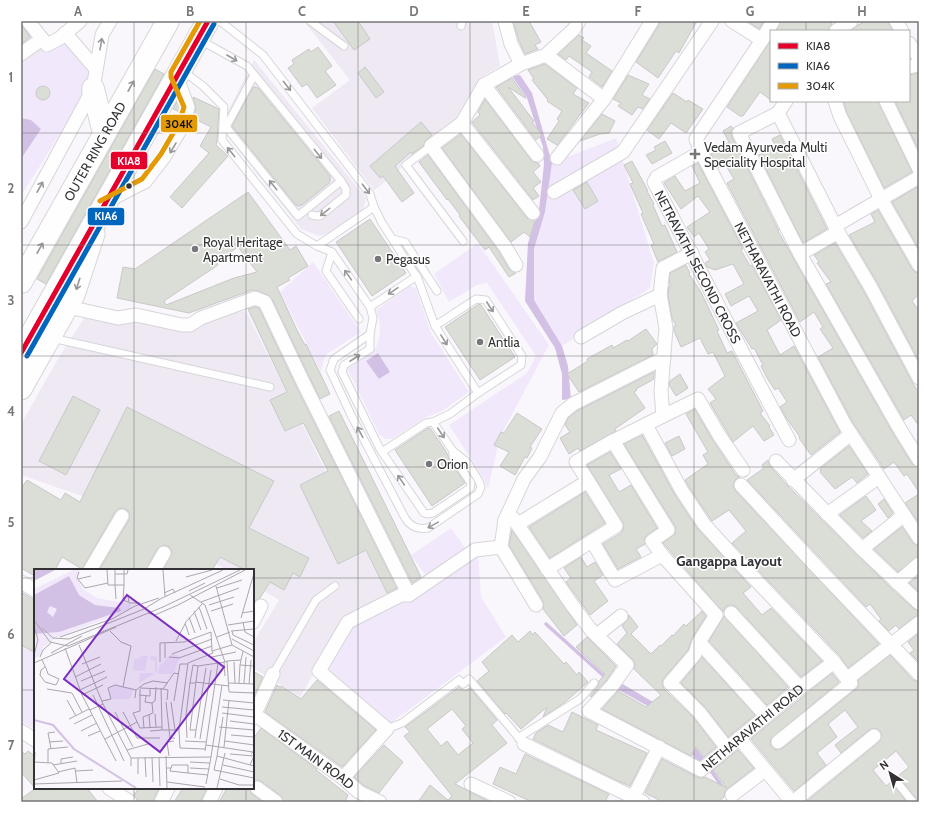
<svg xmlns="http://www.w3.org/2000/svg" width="940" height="823" font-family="Cabin,sans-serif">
  <rect width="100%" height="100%" fill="#f9f7fc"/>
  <g fill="#eee9f3">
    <polygon points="21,21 30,21 53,47 21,64"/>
    <polygon points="304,21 492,21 500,66 482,77 460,114 442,132 386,181 374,190 312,108 350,80"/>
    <polygon points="254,60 366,198 363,210 329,233 319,236 301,229 220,127"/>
    <polygon points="246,311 389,598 345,619 300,697 253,668 253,643 279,600 253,585 253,570 227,570 120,509 21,475 21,424 59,357 86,315 147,320 182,330 228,314"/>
  </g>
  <g fill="#f1e9fb">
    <polygon points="66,40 90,69 87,91 21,196 21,159 41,129 31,120 21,118 21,64"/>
    <polygon points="616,138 654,263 650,288 562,346 534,300 534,249 545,212 552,163"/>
    <polygon points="478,243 549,345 500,437 488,489 484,479 449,425 527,373 536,356 487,283 477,285 449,302 434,274"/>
    <polygon points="313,262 361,332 327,354 324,360 321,372 280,292"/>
    <path d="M410,286L416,288L431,333L469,392L441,412L426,417L392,439H386L379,434L347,368L375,349C382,336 381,323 376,310Z"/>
    <polygon points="451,528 466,549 426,576 411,555"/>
    <polygon points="478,552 481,597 506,637 390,724 323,670 350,624"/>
    <polygon points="21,646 35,654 35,730 21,721"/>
  </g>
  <g fill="#d2c1e4">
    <polygon points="520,75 532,93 552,163 545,212 534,249 534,300 562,346 568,366 571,399 562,400 562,374 555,348 525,301 528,243 539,210 544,164 543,147 527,98 512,76"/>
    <polygon points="21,118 31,120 41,129 21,159"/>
    <polygon points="378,353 390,372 379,379 366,361"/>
    <polygon points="621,683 653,702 669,714 704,758 698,763 682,740 653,709 617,689"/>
  </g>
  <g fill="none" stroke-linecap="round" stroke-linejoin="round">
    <g stroke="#d2c1e4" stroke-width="3.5">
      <polyline points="546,624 606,678"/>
      <polyline points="709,768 724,789"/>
    </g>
  </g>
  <g fill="#dbded6" stroke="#c8c8c8" fill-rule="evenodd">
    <polygon points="333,21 358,21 370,39 354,50"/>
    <polygon points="513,21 529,21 541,42 535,45 538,49 525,54 519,41"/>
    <polygon points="660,21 697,21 679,53 676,51 658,78 636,62 659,25"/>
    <polygon points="747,21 764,21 759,29"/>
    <polygon points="781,21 831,21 832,24 828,31 776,31"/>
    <polygon points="867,21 888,21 893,31 850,31 858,25"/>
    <polygon points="21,24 30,37 21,44"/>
    <polygon points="579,35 584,38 582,40 591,46 586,53 612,71 602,87 589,77 592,72 569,56 566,60 558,54"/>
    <polygon points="771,40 771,100 760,92 743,116 740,116 727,107"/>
    <polygon points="318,47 332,66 325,71 336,85 317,98 307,84 302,87 288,68 294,64 292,60 309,49 311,52"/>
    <polygon points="545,64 577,88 573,94 589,103 557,145 547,139 559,121 557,119 562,111 547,101 548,100 532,80 534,79 528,70"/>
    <polygon points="365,67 384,92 376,98 358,73"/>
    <polygon points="155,69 164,74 46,284 37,279"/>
    <polygon points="919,73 919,151 895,101 909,101 909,75"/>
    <polygon points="628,75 649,84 642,95 650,99 643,109 638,107 632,115 618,106 621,103 613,99"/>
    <polygon points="512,78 526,98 525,98 508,87 534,121 532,122 542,135 536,140 496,87"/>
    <circle cx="43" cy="93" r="7"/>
    <polygon points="253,87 258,88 330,176 330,181 329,183 302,205 298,206 295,204 232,126"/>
    <polygon points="673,93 687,102 688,100 703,109 686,133 671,123 659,139 647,130"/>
    <polygon points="181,94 186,107 184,114 173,109"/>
    <polygon points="193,97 219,109 217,141 216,145 228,156 182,208 170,197 209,153 200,146 211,127 193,118 196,108"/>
    <polygon points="485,99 531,160 534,162 538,163 540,166 533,172 541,182 533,188 539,196 533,200 472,122 480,115 478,112"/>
    <polygon points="843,101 878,101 912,172 884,188 847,113"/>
    <polygon points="602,114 615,121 609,133 600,134 580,141"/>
    <polygon points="421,122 432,135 426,140 423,146 412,154 411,152 395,166 414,193 402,202 383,176 380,178 370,166"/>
    <polygon points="731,126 733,128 731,132 732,137 779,231 778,231 891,430 912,464 919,468 919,492 907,474 904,476 894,462 884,469 852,421 818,357 833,348 820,329 823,327 814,312 800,322 727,183 734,179 725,164 718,168 711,154 729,142 723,131"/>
    <polygon points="461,134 527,218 535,221 530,237 524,232 511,242 442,148"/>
    <polygon points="780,135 827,229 803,243 759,155 776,147 772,139"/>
    <polygon points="665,141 672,153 652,164 646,155 656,150 654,147"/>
    <polygon points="428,155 499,252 509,269 516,273 509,277 489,247 485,250 465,224 459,216 460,215 448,199 447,200 419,162"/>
    <polygon points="632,161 648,191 647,191 654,204 653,205 662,226 665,225 677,252 658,262 651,245 654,244 641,214 643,213 630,184 633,183 624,165"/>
    <polygon points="698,163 743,249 741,250 750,266 752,265 781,320 767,330 780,355 794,346 840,432 811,455 799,438 800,437 787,419 780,407 787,402 778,388 775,390 767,378 761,366 763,365 754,348 752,349 736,323 758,311 749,296 731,306 725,294 744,284 733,264 715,270 707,267 705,263 710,260 705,252 709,249 699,233 694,237 687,227 710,212 698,196 681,209 664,183 675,176 685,191 700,183 692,166"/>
    <polygon points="587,182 598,201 585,209 573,190"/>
    <polygon points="919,186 919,249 892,202"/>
    <path d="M248,192L290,250L296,246L308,266L288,278L290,280L277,287L297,330L305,345L306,344L330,394L320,399L272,299L268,295L258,291L252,290L189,313L117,298L123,267L135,269ZM238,247L257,272L234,278L166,305L164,301L218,265L216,262Z"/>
    <polygon points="878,210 912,269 915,272 919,273 919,294 912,301 919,311 919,361 877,282 849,235 875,222 871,214"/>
    <polygon points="370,219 406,273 372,296 336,242"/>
    <polygon points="835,243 863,290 912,382 919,393 919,426 911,415 904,420 826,284 831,282 817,263 819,262 814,255"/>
    <polygon points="686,265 690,273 689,274 701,292 719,330 717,331 727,353 732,351 763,411 760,413 770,426 769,427 774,435 764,441 753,426 733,442 710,403 716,399 708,389 725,376 713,352 708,354 700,338 681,347 674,331 674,326 676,325 672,319 668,295 669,286 671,285 669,283 670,273"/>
    <polygon points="479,304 481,305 515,357 480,380 445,327"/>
    <polygon points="255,307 259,308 294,382 397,588 387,593 366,550 338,564 300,485 328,471 304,424 303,423 285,431 270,400 287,392 248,309"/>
    <polygon points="646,329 657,344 652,349 653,355 579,392 567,374 588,361 587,359 612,345 613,348 627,340 628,341"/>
    <polygon points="654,372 654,379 636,389 637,390 634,392 645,408 615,429 616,431 580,451 578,448 569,454 560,438 570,432 565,425 568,418 577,411"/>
    <polygon points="680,374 688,388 676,396 669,385 670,381"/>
    <polygon points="73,396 100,410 66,475 39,461"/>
    <polygon points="127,407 274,481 249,528 309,558 300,577 293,573 284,590 270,582 260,598 256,600 253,604 253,570 245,570 220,557 212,570 163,570 172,553 171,549 168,546 164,545 157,549 146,570 99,570 129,520 129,512 126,509 122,508 118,509 115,512 82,569 62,557 55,570 35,570 35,576 21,568 21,489 27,480 61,500 65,493 80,502"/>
    <polygon points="695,409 712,439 736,475 740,477 736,479 734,482 733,486 735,490 879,644 848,668 840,656 732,543 746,531 729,510 712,521 689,487 685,480 708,464 703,455 708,452 686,414"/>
    <polygon points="339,411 421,577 412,583 329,416"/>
    <polygon points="517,413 542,429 530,447 532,448 527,458 525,457 515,475 500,466 509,452 494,445 501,432 504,433"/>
    <polygon points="428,428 430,428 443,447 448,455 449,460 465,483 432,506 395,450"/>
    <polygon points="642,435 675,495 697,528 751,587 743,593 762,615 771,608 822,661 801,677 737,608 733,605 729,605 725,607 723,612 663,543 675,534 676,530 675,526 624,444"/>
    <polygon points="679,436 685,449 672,456 665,443"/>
    <polygon points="849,446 868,474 857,483 852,477 835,489 820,472 821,470 820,469"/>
    <polygon points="610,452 621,469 609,475 619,492 631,485 657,528 645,537 645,544 636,549 641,557 618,569 603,544 621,533 623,529 624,525 587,465"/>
    <polygon points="768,460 770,466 787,485 891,588 914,609 919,611 919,615 914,617 899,629 896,625 889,631 879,621 881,619 870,604 866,607 747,480 764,468 762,465"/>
    <polygon points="585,492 605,523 550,558 529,527"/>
    <polygon points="919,494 919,523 905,503"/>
    <polygon points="866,496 876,510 861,521 872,531 863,538 840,515"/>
    <polygon points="884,499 893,513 888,518 878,504"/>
    <polygon points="902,527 913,543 919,546 919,555 898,572 874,549"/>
    <polygon points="512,530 577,625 564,636 543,609 543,601 509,545"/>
    <polygon points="581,557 587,567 595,562 603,575 594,581 608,601 590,615 566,582 571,578 564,568"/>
    <polygon points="919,575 919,592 909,583"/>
    <polygon points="21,592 35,600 35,653 21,645"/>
    <polygon points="702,611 706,616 692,638 688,650 664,678 662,682 664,689 693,717 716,747 704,757 696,747 691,756 602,709 618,691 646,707 661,695 634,669 635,663 633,660 617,644 627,633 622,626 628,619 629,615 638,627 631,634 651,654 660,645 661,646 672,635 673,636 684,624 686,626"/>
    <polygon points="724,616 788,687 767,705 709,641"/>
    <polygon points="530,631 533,635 535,632 564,664 566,662 577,675 579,672 588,682 564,703 543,717 547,707 521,729 506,713 505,714 477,681 489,671 482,662 512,635 518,642"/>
    <polygon points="919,633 919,662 910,653 914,650 908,642"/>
    <polygon points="587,637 616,666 606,681 591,697 590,696 598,686 599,681 605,674 576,647"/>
    <polygon points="890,655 913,680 919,682 919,802 898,776 909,767 896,751 873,770 886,786 891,782 907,802 806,802 879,742 882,735 880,731 876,728 869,730 841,753 835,745 858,727 845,710 828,724 837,737 817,753 826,765 794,791 751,739 832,673 839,682 771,739 770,744 772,747 776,750 783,748 856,689 859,685 858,680"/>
    <polygon points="702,657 755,715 728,737 705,707 681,683"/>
    <polygon points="253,671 263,677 253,699"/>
    <polygon points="317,680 376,730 342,767 265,712 277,685 280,687 281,686 301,699"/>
    <path d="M459,687L465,691L470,688L497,720L492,725L507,743L455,784L490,802H418L430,785L448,800L452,796L404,736L410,732L405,727ZM452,709L466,726L462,729L473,743L458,755L447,741L441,746L427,729Z"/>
    <polygon points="572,712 598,725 596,730 647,753 630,786 616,780 533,739 536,733 548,725 563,732"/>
    <polygon points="261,728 317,769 316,770 348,795 345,802 284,802 281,796 262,782 258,780 253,781 253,739"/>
    <polygon points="384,745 403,762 379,793 363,785 354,777"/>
    <polygon points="738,750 754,768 727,789 725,792 724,797 718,802 663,802 645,793 662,759 697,777 701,778 705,777 727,788 713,770"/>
    <polygon points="21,751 25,754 28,751 35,756 35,788 21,772"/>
    <polygon points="525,754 609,794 605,802 532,802 493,784 500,767 516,774"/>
    <polygon points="36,788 87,788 98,802 21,802 21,799"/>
    <polygon points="139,788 159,788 153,802 142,802 137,800 134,795"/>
    <polygon points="183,788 207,788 200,802 174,802"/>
    <polygon points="227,788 249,788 252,794 263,802 219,802"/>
  </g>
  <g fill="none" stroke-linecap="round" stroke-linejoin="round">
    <g stroke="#d7d5d8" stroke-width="9">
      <g id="service">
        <path d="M220,21L263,55L370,194L374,207L382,223L418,279L435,326L478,393L450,414L433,422L453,451L467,462L479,481L481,487L478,494L428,528C418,530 410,526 405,518L351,415L330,370L334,359L370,334"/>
        <polyline points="310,21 344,46"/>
        <polyline points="461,26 462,21"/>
        <polyline points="200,40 247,66 341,181 298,216 226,127 254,75"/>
        <polyline points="183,71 203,86 224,107 222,140 297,234 317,246 332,252 370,307 373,318 370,334 370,349 344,365 342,372 380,449 424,513 427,514 433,513 470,488 471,483 453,457 453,451"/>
        <polyline points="431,146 406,165 463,241"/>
        <polyline points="114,201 147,184 167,158 186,126 191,107 181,80"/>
        <polyline points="312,215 317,216 320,216 346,195 346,189 341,181"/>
        <polyline points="393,239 405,242 437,291"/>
        <polyline points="317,246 374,207"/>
        <polyline points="332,252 326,271 359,319"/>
        <polyline points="370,307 417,276"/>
        <polyline points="435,326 476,299 486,300 522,356 521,365 478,393"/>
        <polyline points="52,338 270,387"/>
        <polyline points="382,452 426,423 433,422"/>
        <polyline points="273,674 316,600 335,586"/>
        <polyline points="387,729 402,723 459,680 463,684 469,679 524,744"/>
        <polyline points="518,738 580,699 594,683"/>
        <polyline points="896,781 913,802"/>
      </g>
    </g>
    <g stroke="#d7d5d8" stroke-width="15">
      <g id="minor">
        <polyline points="28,21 47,45 60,38 80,21"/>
        <polyline points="505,21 511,44 521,64"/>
        <polyline points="732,21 762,40"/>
        <path id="s1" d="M773,21L762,40L696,139L701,152L845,425L919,538"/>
        <polyline points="896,21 902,31"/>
        <polyline points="836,31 851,21"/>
        <polyline points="65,33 96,69"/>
        <polyline points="909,43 919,58"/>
        <polyline points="21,54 42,39"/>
        <polyline points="546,55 604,99"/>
        <polyline points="909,67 919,65"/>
        <polyline points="484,85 537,155"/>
        <polyline points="786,101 778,113 838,232 870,286 919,378"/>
        <polyline points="835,101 840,116 881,199 919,265"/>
        <polyline points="886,101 919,169"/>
        <polyline points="778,113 739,133 800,254 838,232"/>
        <polyline points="462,123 533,213"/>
        <path id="s2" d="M701,152L657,177L654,182L757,380L789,440"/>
        <polyline points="557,158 604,99 652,21"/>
        <polyline points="554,192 623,152 712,21"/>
        <polyline points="21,222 93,89 102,35 110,21"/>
        <polyline points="835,226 919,177"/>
        <polyline points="800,254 898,426 919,460"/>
        <polyline points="516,265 506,248 431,146 462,123 484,85 521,64 546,55 574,29 579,21"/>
        <polyline points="68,307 118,318 136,315 182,325 190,325 201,318 255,298 265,302 301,378 409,595"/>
        <polyline points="581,337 622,313 660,295"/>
        <polyline points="663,416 698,399 719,435 743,470"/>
        <polyline points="646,425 682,491 704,524 733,556 834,662"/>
        <polyline points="613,441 668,530 652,541 662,555"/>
        <polyline points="776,461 862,549 919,603"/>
        <polyline points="793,480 851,434"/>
        <polyline points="741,485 815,565 919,674"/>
        <polyline points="827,514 879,477"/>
        <path id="s3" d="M505,520L513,518L572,605L591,630L627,665L612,686L589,711L701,770L800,688L834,662L847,679L919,623"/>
        <polyline points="518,524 588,481 576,462 613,441 663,416 661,391 666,328 660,295 663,268 692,253"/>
        <polyline points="592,541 615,580 662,555 716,615 699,642 695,654 670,683 699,712 727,748"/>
        <polyline points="862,549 904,515"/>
        <polyline points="547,569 616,526 588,481"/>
        <polyline points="90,570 122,516"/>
        <polyline points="154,570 164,553"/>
        <polyline points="21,582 35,590"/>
        <polyline points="897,583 919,564"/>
        <polyline points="536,605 501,547 505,520 524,479 540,457 562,413 573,404 664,358"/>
        <polyline points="731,613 800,688"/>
        <polyline points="253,622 261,606"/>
        <polyline points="597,635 621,616"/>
        <polyline points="699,642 766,716"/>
        <path id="s4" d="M253,713L343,778L359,792L380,802"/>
        <polyline points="253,718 273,674"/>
        <polyline points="21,731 35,740"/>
        <polyline points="739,738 792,802"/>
        <polyline points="778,742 851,683 847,679"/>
        <polyline points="524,744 643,802"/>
        <polyline points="343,778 387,729 319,671 348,622 401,595 409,595 475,550 501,547"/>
        <polyline points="471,784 509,802"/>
        <polyline points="109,788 130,802"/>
        <polyline points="257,788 276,802"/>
        <polyline points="732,795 765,770"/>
        <polyline points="161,802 168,788"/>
        <polyline points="209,802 216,788"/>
        <polyline points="631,802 659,747"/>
        <polyline points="793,802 874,736"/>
      </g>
    </g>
    <g stroke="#d7d5d8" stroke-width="23">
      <polyline id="primary" points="21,389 74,295 94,234"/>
    </g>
    <g stroke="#d7d5d8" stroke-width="24">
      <g id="trunk">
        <polyline points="93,89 104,133"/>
        <path id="s5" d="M21,282L168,21"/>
        <polyline points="21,353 208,21"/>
      </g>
    </g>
    <use href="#service" stroke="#fefeff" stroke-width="7"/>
    <use href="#minor" stroke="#fefeff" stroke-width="13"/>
    <use href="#primary" stroke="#fefeff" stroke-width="21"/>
    <use href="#trunk" stroke="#fefeff" stroke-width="22"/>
    <g stroke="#fff" stroke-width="8">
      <polyline id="bus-1" points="21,353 208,21"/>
    </g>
    <g stroke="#fff" stroke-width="8">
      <polyline id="bus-2" points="27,356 214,24"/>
    </g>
    <g stroke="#fff" stroke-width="8">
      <polyline id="bus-3" points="100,201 142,179 161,154 179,123 184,107 171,77 171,72 200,21"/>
    </g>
    <use href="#bus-1" stroke="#e4002b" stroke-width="5"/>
    <use href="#bus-2" stroke="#0065bd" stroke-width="5"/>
    <use href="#bus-3" stroke="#e39a05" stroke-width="5"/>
  </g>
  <defs><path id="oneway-shaft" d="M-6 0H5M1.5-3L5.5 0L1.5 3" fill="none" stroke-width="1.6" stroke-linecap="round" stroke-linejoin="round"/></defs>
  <g stroke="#98989a">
    <use href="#oneway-shaft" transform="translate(101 44) rotate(-80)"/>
    <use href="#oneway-shaft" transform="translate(232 58) rotate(30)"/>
    <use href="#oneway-shaft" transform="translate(131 86) rotate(-61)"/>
    <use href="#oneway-shaft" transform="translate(287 86) rotate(52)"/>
    <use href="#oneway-shaft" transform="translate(173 148) rotate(121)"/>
    <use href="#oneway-shaft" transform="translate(231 152) rotate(-129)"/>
    <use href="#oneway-shaft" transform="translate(318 154) rotate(51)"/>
    <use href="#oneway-shaft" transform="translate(273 185) rotate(-129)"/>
    <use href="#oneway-shaft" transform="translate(40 187) rotate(-61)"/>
    <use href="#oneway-shaft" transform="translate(366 189) rotate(53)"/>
    <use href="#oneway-shaft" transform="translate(325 212) rotate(142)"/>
    <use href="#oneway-shaft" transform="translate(40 248) rotate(-61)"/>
    <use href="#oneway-shaft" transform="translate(348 275) rotate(-125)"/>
    <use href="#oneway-shaft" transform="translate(78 284) rotate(108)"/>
    <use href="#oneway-shaft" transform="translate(393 291) rotate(146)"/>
    <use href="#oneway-shaft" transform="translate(490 307) rotate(57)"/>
    <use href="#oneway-shaft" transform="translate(444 340) rotate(58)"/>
    <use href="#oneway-shaft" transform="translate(355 358) rotate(-33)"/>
    <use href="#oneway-shaft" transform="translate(360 432) rotate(-118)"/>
    <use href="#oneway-shaft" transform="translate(441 433) rotate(57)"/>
    <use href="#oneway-shaft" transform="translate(401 480) rotate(-124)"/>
    <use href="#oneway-shaft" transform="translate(433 525) rotate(151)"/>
  </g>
  <path fill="none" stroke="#78767a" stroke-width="1" stroke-opacity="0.55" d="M134,21V570M246,21V570M358,21V802M470,21V802M582,21V802M694,21V802M806,21V31M806,101V802M21,133H919M21,245H919M21,356H919M21,467H919M21,578H35M253,578H919M21,690H35M253,690H919M134,788V802M246,788V802"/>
  <g fill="#78767a" stroke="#fff" stroke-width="1.5">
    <path d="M693 148h4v4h4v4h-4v4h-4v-4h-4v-4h4z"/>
    <circle cx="195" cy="249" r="4"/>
    <circle cx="378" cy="259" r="4"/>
    <circle cx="480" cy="342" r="4"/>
    <circle cx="429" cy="464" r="4"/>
  </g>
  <circle fill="#333134" stroke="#fff" stroke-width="1.5" cx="129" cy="186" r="3.5"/>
  <g text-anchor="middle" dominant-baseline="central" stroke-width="3" stroke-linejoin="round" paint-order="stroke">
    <g font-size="13" fill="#333134" stroke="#fff" text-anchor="start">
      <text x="704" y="147">Vedam Ayurveda Multi<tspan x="704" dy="15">Speciality Hospital</tspan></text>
      <text x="203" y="242">Royal Heritage<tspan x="203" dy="15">Apartment</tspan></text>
      <text x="386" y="259">Pegasus</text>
      <text x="488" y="342">Antlia</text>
      <text x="437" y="464">Orion</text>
    </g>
    <g font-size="13" fill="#333134" stroke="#fff">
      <text stroke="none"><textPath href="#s5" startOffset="150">OUTER RING ROAD</textPath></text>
      <text stroke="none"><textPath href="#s2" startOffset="152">NETRAVATHI SECOND CROSS</textPath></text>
      <text stroke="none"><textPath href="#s1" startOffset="299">NETHARAVATHI ROAD</textPath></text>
      <text stroke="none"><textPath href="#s3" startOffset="448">NETHARAVATHI ROAD</textPath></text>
      <text stroke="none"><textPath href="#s4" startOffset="78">1ST MAIN ROAD</textPath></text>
    </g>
    <g font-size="14" font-weight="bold" fill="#343137" stroke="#fff">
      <text x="729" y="561">Gangappa Layout</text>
    </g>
  </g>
  <g transform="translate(34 569)">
    <rect width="220" height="220" fill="#f9f7fc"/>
    <path d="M39,1H46L43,8L49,20L63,29L97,35V40L24,68L9,78L6,87L0,89V65L25,63L87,42L86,39L61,36L45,26L35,7L0,26V20ZM12.5 42a5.5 5.5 0 1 1 11 0a5.5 5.5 0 1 1-11 0ZM137,85L146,87L140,103L138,105H124L125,98ZM108,87H114L111,102L99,101L100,90H105ZM117,87L123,88V103L105,114L106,104H121V92L116,91ZM81,117L100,119L96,130H77L75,119Z" fill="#f1e9fb"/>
    <path d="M0,1H21L0,12ZM35,7L45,26L61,36L86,39L87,42L25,63L0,65V26ZM16,37L23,40L19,48L13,43Z" fill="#d2c1e4" fill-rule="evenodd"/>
    <path fill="none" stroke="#d2c1e4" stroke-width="2" d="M0,151L19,156L40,180L102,219"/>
    <path fill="none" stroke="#aaa8ac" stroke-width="1" d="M73,1L74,16H81L82,30M81,1V16H90V1M129,1L131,27M45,3L43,9L51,19L74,14M81,5H93L94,1M152,8L178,1M44,10L57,7M90,16L89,31L94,33M183,19L208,11M155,22L171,14M130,24L139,20L141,24M156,26L171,36L191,93L193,92L195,123L220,124M94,27L95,34H106M167,33L205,19M175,36L200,28M165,38L173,60M160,42L167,61M177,42L199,35M114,44L121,46L144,36L211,1M208,44L220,42M155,48L161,64M207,49L220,4M0,51L16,73L34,77L129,38L206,1M209,53L211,63L220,68M194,56L220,52M8,59L19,69L35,70L110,40L128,29L189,1M76,62L87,73L97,77L89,118M197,62L220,60M198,62L199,66L220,76M155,66L151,54L169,34M26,68L78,50L101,37L125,29M183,68L196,63M198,70L220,82M142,72L151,55M131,74V89M45,76L69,135L97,189V197M198,76L209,82L207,91M31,79L48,126L82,192M178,82L198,76L182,17M209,82L220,88M17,84L48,67M138,85L178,70M0,86L4,71L0,57M6,88L9,81L18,73M135,88L145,89L178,77M178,88L202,83M8,91L11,97V98L12,99L14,105L25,110L22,116L11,113L6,106L7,101L11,98M193,92L207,91L206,96L220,97M126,93V74L150,73L177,63L178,82M190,93L191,107M200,93L201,114M0,94L82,58M48,95L66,88M41,108L67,95M47,112L71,102M161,113L195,117M161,114H156L159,96L164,97M195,114L220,115M205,114L206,96M210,114L212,88M215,115L217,91M106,119L129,120L140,104L145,105M127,119L128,158M13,120L38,124L48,143M106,120V142L99,144L106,159L128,158V161H145L154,94L179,84L178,82M129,120L134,121L133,131M46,121L73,108M48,126L69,116M59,126L90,192M105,126L116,127V120M101,129L102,121L110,115L119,112L134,114M33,131L42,147M189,131L220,134M68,132L77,130L74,119L81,116L102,121M140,132L146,95H153M132,133L136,169H141M137,133L141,161M118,134L121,132L122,118M188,138L220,141M56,141L69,135M81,143L99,178M89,143L103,169H126M188,144L220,148M121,145L122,158M115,146L116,158M189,148L183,187L220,197M35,150L55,140M196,152L220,155M40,155L58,146M185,158L220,161M110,159L109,148L119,144L118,134L111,133L112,127M145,161L146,179L171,180M162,161L172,99M47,162L63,154M116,162L128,161M197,166L220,168M54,167L66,162M153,169L152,146L156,114M161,169L162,161H156L164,97L191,93M71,170L103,153M166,170L177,101M151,172L172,173M191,172L220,176M15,173L29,172M172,176L219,183L217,185M190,178L195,131M17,180L14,164L21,163M93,181L114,175M171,182L184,94M196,185L220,187L216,196M132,187L133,219M135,187L133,173L140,172M183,187L180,201L220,209M111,188L112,208M118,188L119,213M125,188L126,217M97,189L177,188L188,116M104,189V205M0,193L18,194L25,204L0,211M156,193L176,194M14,194V180L34,178M27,194V190L39,188M19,196L43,192M189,196L220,203M133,199H137L138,196H154V204L136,202L137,199M156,199L175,200M0,202L1,183M42,202L59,201M24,203L41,199L43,214M154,204L174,206M186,210L205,216H220M133,213L171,218M0,215L88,212M172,215L177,188M183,219L191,184"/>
    <path fill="#7b2cbf" fill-opacity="0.15" stroke="#7b2cbf" stroke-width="2" d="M93,26L190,98L126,183L30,110Z"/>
    <rect width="220" height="220" fill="none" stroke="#333134" stroke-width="2"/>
  </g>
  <g stroke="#fff" stroke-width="1.5">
    <rect x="160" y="114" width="38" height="19" rx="4" fill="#e39a05"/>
    <rect x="110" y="151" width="38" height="19" rx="4" fill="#e4002b"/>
    <rect x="87" y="207" width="38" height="19" rx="4" fill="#0065bd"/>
  </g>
  <g font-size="11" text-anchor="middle" font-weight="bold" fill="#fff">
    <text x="129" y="165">KIA8</text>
    <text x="106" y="220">KIA6</text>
  </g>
  <g font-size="11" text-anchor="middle" font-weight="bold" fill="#111">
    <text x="179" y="128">304K</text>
  </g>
  <rect width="940" height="823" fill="none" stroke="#ffffff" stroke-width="44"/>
  <rect x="770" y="30" width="140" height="72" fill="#ffffff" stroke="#adadae"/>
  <rect x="778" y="43" width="20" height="6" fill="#e4002b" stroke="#adadae"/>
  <text x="806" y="50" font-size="12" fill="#333134">KIA8</text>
  <rect x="778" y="63" width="20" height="6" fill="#0065bd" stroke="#adadae"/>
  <text x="806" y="70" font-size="12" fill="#333134">KIA6</text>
  <rect x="778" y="83" width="20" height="6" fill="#e39a05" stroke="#adadae"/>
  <text x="806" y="90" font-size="12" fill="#333134">304K</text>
  <g transform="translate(890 773) rotate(323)" stroke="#ffffff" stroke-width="3" paint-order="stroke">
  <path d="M0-3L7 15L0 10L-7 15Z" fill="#333134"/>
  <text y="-6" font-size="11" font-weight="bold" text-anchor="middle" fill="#333134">N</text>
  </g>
  <rect x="22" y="22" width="896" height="779" fill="none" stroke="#78767a" stroke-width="1.5"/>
  <g font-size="13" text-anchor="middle" font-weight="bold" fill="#78767a">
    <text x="78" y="16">A</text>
    <text x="190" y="16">B</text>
    <text x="302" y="16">C</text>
    <text x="414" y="16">D</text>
    <text x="526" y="16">E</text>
    <text x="638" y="16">F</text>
    <text x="750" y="16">G</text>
    <text x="862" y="16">H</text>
    <text x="11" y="82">1</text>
    <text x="11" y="193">2</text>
    <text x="11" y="305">3</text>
    <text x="11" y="416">4</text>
    <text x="11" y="527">5</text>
    <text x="11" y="639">6</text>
    <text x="11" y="750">7</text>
  </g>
</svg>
